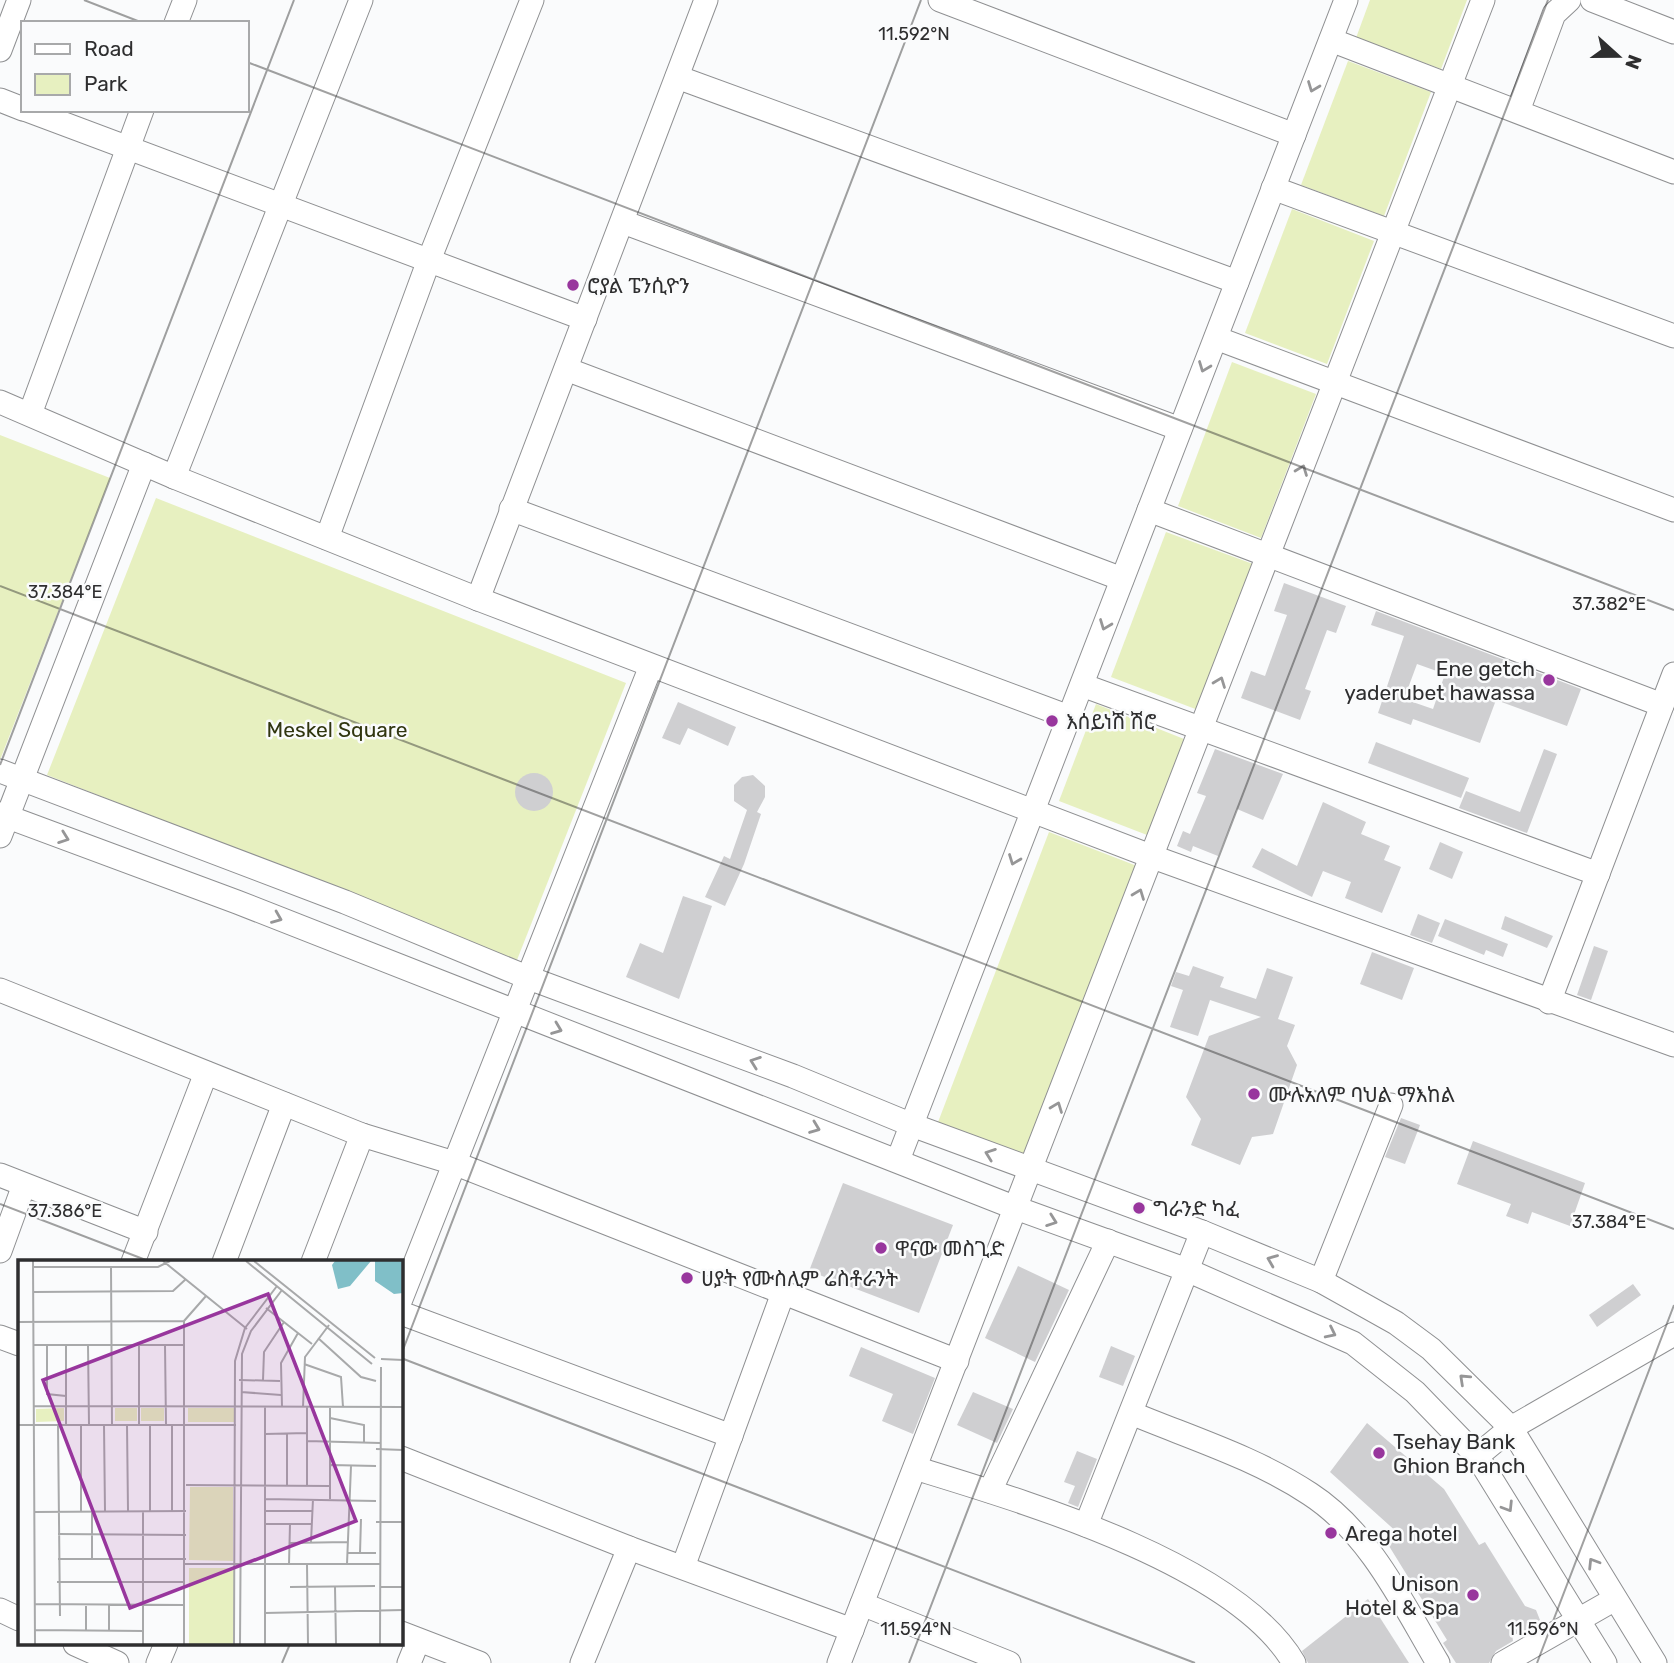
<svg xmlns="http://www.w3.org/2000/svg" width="1674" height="1663" font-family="Rubik,'Noto Sans Ethiopic',sans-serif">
  <rect width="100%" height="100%" fill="#fafbfc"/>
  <g fill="#e7f0c0">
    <polygon points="1370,0 1467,0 1441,69 1356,38"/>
    <polygon points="1348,61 1431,92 1384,216 1301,185"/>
    <polygon points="1292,209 1374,241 1327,364 1245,333"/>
    <polygon points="1232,362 1316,394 1261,538 1178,506"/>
    <polygon points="0,435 110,478 0,760"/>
    <polygon points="156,498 626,683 517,960 47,775"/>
    <polygon points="1166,532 1253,564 1198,710 1111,677"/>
    <polygon points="1096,704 1184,739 1147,835 1059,801"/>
    <polygon points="1049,832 1137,866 1023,1164 935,1130"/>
  </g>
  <g fill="#cfcfd1" fill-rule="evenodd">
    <polygon points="1284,583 1346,606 1336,633 1327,630 1305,689 1311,691 1300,720 1241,698 1251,671 1265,676 1287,615 1274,611"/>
    <path d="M1376,611L1581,689L1567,726L1496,700L1480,743L1413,719L1411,725L1378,713L1404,636L1371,625ZM1417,664L1445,674L1433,709L1404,699Z"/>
    <polygon points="678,702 736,727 728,746 688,728 680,745 662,738"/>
    <polygon points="1376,742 1469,778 1461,798 1368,763"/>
    <polygon points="1215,749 1283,774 1263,820 1237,809 1218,856 1193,846 1191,852 1177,846 1183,831 1190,834 1206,796 1197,793"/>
    <polygon points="1544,749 1557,754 1527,833 1459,808 1466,791 1520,812"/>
    <circle cx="534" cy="792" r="19"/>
    <polygon points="753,775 765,786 765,797 757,812 761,814 744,864 725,906 705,897 724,856 730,859 747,810 734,801 734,785 742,777"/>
    <polygon points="1323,802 1366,822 1361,834 1390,846 1384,860 1401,867 1382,913 1345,898 1351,882 1323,871 1312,897 1252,867 1262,848 1297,866"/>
    <polygon points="1440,842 1463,852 1452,879 1429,869"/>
    <polygon points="683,896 712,906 679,999 626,977 640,943 663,953"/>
    <polygon points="1418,914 1440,923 1432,943 1410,935"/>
    <polygon points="1505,916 1553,936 1547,948 1501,929"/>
    <polygon points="1445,919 1508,944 1503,957 1486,950 1484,955 1438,936"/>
    <polygon points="1594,946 1608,951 1591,1000 1577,995"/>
    <polygon points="1372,952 1414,968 1402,1000 1360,984"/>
    <polygon points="1193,966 1224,977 1220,987 1256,999 1267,968 1293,977 1278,1019 1295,1025 1287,1046 1297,1065 1273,1134 1252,1137 1240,1165 1191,1145 1201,1119 1186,1097 1209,1036 1261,1017 1210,1000 1198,1036 1170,1027 1183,990 1171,986 1176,972 1189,976"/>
    <polygon points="1401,1118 1420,1125 1405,1164 1385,1157"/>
    <polygon points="1473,1141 1585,1183 1570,1226 1532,1212 1528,1224 1506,1216 1511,1204 1457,1184"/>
    <polygon points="843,1183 953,1225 919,1313 809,1271"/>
    <polygon points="1018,1266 1069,1290 1035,1362 985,1338"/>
    <polygon points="1633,1284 1641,1295 1597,1327 1589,1315"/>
    <polygon points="1111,1346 1135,1356 1123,1386 1099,1377"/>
    <polygon points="861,1347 935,1378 913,1434 882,1421 893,1394 849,1376"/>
    <polygon points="973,1392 1013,1409 997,1443 957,1425"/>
    <polygon points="1367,1423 1444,1489 1479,1545 1485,1542 1525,1606 1536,1610 1540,1620 1537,1627 1526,1634 1512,1634 1513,1641 1496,1651 1489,1663 1456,1663 1443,1643 1447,1640 1389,1546 1399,1534 1330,1472"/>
    <polygon points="1077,1451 1097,1459 1078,1507 1068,1503 1075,1486 1064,1482"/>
    <polygon points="1368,1599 1409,1663 1308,1663 1302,1651"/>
  </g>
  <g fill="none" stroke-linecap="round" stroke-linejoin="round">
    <g stroke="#8f9092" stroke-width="25">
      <g id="minor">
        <polyline points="940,0 1294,135"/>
        <polyline points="1592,0 1674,32"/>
        <polyline points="176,23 185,0"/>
        <polyline points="1331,40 1674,172"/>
        <polyline points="0,50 19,0"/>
        <polyline points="677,77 1237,282"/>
        <polyline points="0,100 23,109"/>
        <polyline points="27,110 585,319"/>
        <polyline points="1518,111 1554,14 1569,0"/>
        <polyline points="1273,188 1674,336"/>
        <polyline points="623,222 1180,429"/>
        <polyline points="1216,338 1674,510"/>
        <polyline points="566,369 1122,579"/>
        <polyline points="0,402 174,477 478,599 1153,857 1674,1045"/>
        <polyline points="30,414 142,110"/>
        <polyline points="174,477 361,0"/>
        <polyline points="511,509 1069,717"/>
        <polyline points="1149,510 1662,705"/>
        <polyline points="327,538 429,260 532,0"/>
        <polyline points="478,599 706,0"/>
        <polyline points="1082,685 1598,874"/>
        <polyline points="0,771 345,902 529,978 793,1076 912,1125 1202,1232 1321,1281 1396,1323 1431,1349 1511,1428 1655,1663"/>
        <polyline points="0,814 237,902 1016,1208 1187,1270 1353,1343 1415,1392 1477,1456 1605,1663"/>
        <polyline points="0,836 144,464"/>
        <polyline points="0,990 362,1135 454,1163 957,1361"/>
        <polyline points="1549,1002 1674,674"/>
        <polyline points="898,1160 1346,0"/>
        <polyline points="0,1175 146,1232"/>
        <polyline points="0,1251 24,1185"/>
        <polyline points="133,1262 206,1073"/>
        <polyline points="224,1262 284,1104"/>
        <polyline points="313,1262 362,1135"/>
        <polyline points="1321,1281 1391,1105"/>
        <polyline points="401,1299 651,666"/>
        <polyline points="401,1313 731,1436"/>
        <polyline points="0,1337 19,1344"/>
        <path d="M1131,1413C1191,1438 1256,1458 1310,1494C1370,1533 1403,1604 1438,1663"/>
        <polyline points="1477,1456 1511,1428 1674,1334"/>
        <polyline points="401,1458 629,1548 852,1630"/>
        <path d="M915,1468C1022,1501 1236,1563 1294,1663"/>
        <polyline points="990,1491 1108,1241"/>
        <polyline points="1086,1525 1202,1232"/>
        <polyline points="683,1567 783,1293"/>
        <polyline points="862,1604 1009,1663"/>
        <polyline points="0,1610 19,1619"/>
        <polyline points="401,1633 479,1663"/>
        <polyline points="75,1644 117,1663"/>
        <polyline points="158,1663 166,1644"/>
        <polyline points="409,1663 418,1641"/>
        <polyline points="582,1663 629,1548"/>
        <polyline points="839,1663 1483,0"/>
        <polyline points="1503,1663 1615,1599"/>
      </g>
    </g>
    <use href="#minor" stroke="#fff" stroke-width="23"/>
  </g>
  <defs><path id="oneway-chevron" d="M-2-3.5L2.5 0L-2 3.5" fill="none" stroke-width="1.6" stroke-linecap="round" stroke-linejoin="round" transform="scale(1.75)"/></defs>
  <g stroke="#969697">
    <use href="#oneway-chevron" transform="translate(1313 87) rotate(111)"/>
    <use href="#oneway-chevron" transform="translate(1204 367) rotate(111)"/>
    <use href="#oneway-chevron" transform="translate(1302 470) rotate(-69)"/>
    <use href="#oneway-chevron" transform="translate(1105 625) rotate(111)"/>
    <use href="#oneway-chevron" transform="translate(1220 682) rotate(-69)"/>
    <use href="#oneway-chevron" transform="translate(64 838) rotate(20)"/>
    <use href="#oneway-chevron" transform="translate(1014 860) rotate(111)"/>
    <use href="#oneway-chevron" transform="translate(1139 894) rotate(-69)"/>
    <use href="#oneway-chevron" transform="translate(277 918) rotate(22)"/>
    <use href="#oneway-chevron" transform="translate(557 1029) rotate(21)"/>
    <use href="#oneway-chevron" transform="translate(755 1062) rotate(-160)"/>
    <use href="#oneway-chevron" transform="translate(1057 1107) rotate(-69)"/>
    <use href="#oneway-chevron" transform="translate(815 1128) rotate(21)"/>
    <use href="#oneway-chevron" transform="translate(990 1154) rotate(-160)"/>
    <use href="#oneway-chevron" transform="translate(1052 1221) rotate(20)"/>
    <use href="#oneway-chevron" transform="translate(1272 1260) rotate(-158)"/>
    <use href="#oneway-chevron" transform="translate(1331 1333) rotate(26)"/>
    <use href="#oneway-chevron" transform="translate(1464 1379) rotate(-137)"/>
    <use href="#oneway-chevron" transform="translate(1508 1507) rotate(58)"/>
    <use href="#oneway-chevron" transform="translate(1593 1563) rotate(-122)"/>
  </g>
  <path fill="none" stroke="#2e2e2f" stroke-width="2" stroke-opacity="0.45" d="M84,0L143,23M247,62L1674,610M0,586L1674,1229M0,765L294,0M0,1204L151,1262M401,1355L921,0M401,1358L1195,1663M282,1663L290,1644M909,1663L1548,0M1537,1663L1674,1305"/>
  <g fill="#98369d" stroke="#fafbfc" stroke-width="2.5">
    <circle cx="573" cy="285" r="7"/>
    <circle cx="1549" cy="680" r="7"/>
    <circle cx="1052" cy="721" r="7"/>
    <circle cx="1254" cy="1094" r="7"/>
    <circle cx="1139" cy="1208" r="7"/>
    <circle cx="881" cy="1248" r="7"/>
    <circle cx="687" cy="1278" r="7"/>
    <circle cx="1379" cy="1453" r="7"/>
    <circle cx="1331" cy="1533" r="7"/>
    <circle cx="1473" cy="1595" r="7"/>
  </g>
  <g text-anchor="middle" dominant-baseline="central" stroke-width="5" stroke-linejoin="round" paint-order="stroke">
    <g font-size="21" fill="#2e2e2f" stroke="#fafbfc" text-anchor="start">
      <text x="587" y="285">ሮያል ፔንሲዮን</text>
      <text x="1535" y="668" text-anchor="end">Ene getch<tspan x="1535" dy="24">yaderubet hawassa</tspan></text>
      <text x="1066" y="721">እሰይነሽ ሽሮ</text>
      <text x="1268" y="1094">ሙሉአለም ባህል ማእከል</text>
      <text x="1153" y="1208">ግራንድ ካፈ</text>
      <text x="895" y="1248">ዋናው መስጊድ</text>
      <text x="701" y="1278">ሀያት የሙስሊም ሬስቶራንት</text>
      <text x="1393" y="1441">Tsehay Bank<tspan x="1393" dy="24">Ghion Branch</tspan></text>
      <text x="1345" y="1533">Arega hotel</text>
      <text x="1459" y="1583" text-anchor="end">Unison<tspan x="1459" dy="24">Hotel &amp; Spa</tspan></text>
    </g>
    <g font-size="21" fill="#313610" stroke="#fafbfc">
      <text x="337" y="729">Meskel Square</text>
    </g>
  </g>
  <g transform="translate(18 1260)">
    <rect width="385" height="385" fill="#fafbfc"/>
    <path d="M46,148V161L18,162V149ZM97,148H119V161H97ZM123,148H146V161H123ZM170,148H217V162H170ZM172,227H215V301L171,300ZM171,308H216V384H171Z" fill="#e7f0c0"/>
    <path d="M317,1H353L332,26L320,29L314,5ZM357,1H385V33L376,34L357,21Z" fill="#80bfc8"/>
    <path fill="none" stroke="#a8a9aa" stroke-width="2" d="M15,1L17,384M145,1L229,69M228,1L354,104M236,1L357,98M93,6L94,165M15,7H140L152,1M16,32L155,31L168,19M248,48L294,84M0,62L166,61M300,78L343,117L358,121M15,85H167M29,85V134L48,136M70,85L71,165M121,85V165M147,85L148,165M363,99L385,100M286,104L323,117L325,147M221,120L262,121M245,120L246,92L266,62M223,132L263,135M15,146L385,147M247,147V384M264,147L263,103L280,73M285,147L287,97L311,65M289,147V225M312,147V239M312,158L346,165V182M0,165H218M40,165L42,356M48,165V85M63,165V251M86,165L87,252M109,165L110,251M132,165V252M154,165V252M269,173V225M247,174L289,173M289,181L362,183M358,189L385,190M313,205L358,206M168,225L312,226M247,239L358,241M247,251H294M16,252L168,251M74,252V299M125,252V384M358,262H385M247,264H293M40,274L168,275M293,282L295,239M272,283L329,282M329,293H358M342,293L343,259M40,299H168M167,304H362M271,304L272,264M289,304L290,384M329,304L333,206M39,322H167M272,327L357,326M317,327L318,384M362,327H385M16,344L166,345M91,345V371M68,346V371M247,353L385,350M17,370L126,371M166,384V61L188,36M216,384L217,101L227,68L259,26M222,384L224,94L233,71L264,30M362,384L363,107"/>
    <path fill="#98369d" fill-opacity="0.15" stroke="#98369d" stroke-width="3.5" d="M250,34L338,261L112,348L25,120Z"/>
    <rect width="385" height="385" fill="none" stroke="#2e2e2f" stroke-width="3.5"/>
  </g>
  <g font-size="18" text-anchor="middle" fill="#2e2e2f" stroke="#fafbfc" stroke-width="5" stroke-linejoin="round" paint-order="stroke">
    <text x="914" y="40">11.592°N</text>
    <text x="65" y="598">37.384°E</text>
    <text x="1609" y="610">37.382°E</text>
    <text x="65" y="1217">37.386°E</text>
    <text x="1609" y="1228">37.384°E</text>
    <text x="916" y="1635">11.594°N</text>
    <text x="1543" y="1635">11.596°N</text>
  </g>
  <rect x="21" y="21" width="228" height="91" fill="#fafbfc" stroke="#a8a9aa" stroke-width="2"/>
  <rect x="35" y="44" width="35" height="10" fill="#ffffff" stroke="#a8a9aa" stroke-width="2"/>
  <text x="84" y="56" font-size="21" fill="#2e2e2f">Road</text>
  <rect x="35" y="74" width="35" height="21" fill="#e7f0c0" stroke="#a8a9aa" stroke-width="2"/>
  <text x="84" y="91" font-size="21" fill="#2e2e2f">Park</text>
  <g transform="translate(1618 56) rotate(111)" stroke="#fafbfc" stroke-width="5" paint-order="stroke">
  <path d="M0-5L12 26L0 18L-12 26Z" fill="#2e2e2f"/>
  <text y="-10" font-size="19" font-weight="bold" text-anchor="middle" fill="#2e2e2f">N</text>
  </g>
</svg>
